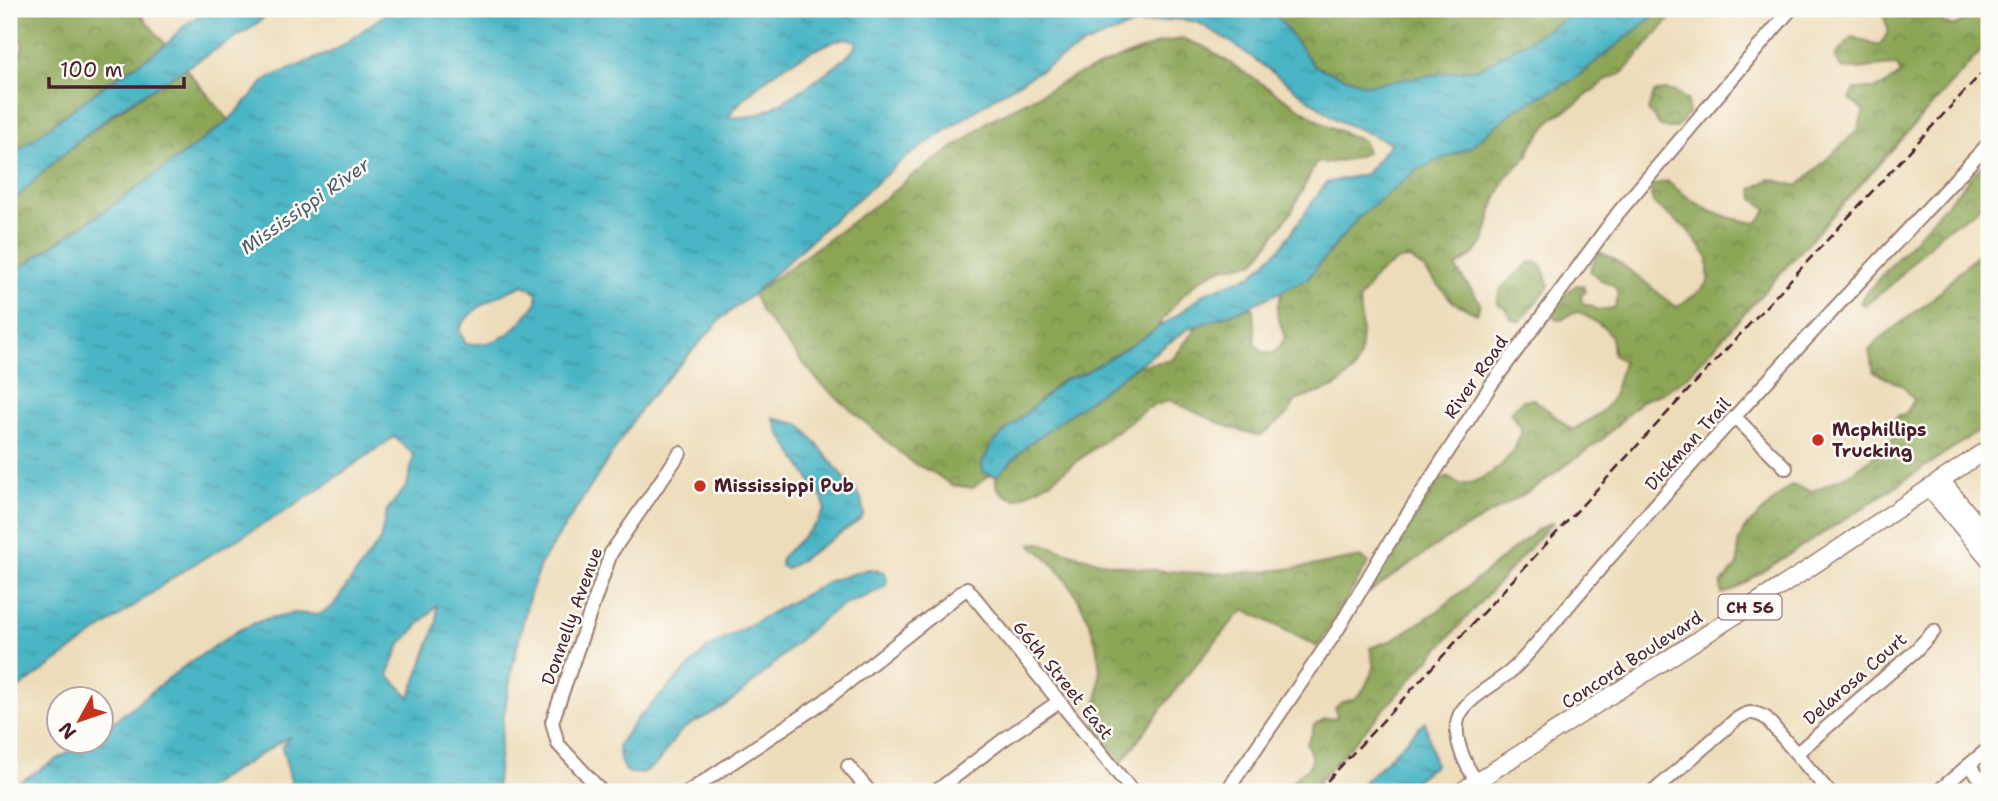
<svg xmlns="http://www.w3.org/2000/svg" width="1998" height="801" font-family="'Shantell Sans',sans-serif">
  <defs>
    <pattern id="forest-crowns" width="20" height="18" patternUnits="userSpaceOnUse" patternTransform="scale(1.75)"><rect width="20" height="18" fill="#8ca657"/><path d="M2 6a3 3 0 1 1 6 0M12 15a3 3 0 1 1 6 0" fill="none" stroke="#748748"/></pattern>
    <pattern id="water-ripples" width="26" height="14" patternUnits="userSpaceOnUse" patternTransform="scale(1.75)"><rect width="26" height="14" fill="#49b5c5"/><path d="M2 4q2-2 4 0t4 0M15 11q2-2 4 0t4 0" fill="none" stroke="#3f93a0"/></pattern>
  </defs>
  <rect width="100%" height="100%" fill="#fdfcf7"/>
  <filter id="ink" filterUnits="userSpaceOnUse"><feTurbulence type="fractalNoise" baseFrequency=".0143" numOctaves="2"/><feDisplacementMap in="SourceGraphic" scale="14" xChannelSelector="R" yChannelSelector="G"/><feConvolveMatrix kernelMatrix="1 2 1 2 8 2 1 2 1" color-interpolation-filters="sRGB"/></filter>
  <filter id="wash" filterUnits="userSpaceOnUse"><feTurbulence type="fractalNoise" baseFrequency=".00686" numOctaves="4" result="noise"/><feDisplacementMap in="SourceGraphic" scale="28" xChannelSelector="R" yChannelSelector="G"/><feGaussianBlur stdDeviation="1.57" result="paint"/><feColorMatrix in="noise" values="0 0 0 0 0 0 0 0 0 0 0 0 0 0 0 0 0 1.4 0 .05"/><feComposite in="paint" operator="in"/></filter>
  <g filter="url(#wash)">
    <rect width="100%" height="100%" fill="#eddcb9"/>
    <g fill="url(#forest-crowns)" stroke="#6b6241" stroke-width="2">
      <polygon points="9,9 136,9 166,45 108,83 9,157 9,58 20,53 23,44 17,36 9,36"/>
      <polygon points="1272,9 1583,9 1480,68 1366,85 1314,66"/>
      <path d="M1662,9H1678L1622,74L1608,79L1573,106L1553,118L1532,145L1527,157L1506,177L1493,207L1484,242L1474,254L1456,267C1462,281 1473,289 1480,303L1477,314L1453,302L1424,269L1410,259L1399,260L1376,275L1359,300L1362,332L1360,355L1355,370L1337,386L1295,401L1288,414L1260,436L1229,427L1169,400L1146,409L1051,481L1016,500C1003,495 995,491 996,476L989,475L973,488L951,485L934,473L912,463L819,382L762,313L753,294L890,194L910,177L968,138L988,121L1077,75L1162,42L1183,39L1205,47L1324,124L1363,141L1367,152C1351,161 1334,163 1316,163L1292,211L1255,262C1245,265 1233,265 1223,268C1182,281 1152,336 1130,370L1137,366L1172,360L1198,325L1250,306L1254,309L1255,344L1263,352L1273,354C1297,330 1276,332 1277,308C1278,303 1281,296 1282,291L1307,279L1358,218L1418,169L1469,148L1516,109L1573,80Z"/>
      <path d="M1881,9H1943L1942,22L1953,26L1969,18L1978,9H1989V42L1686,378L1660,394L1641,401L1604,438L1536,487L1440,543L1367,594L1406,530L1438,482L1446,477L1462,485C1493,477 1511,462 1522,431L1510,412L1523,400L1534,399L1572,430C1613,407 1611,406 1623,362L1613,354L1611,336L1605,328L1579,312L1572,313L1562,320L1556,319L1553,313C1557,302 1567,291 1577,285L1583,286L1585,291L1581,297L1583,304L1592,306L1598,310L1615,308L1618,295L1615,286L1601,280L1590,271L1598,252C1616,256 1659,294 1676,307L1695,295L1708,282V257L1687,229L1654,204L1651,195V186L1667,181C1696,206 1719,218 1757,223L1768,210L1754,199L1752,189L1770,179L1798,186L1857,131L1864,111L1850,100L1855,89H1875L1885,85L1901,73L1896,65C1878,65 1858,72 1841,68L1835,56L1852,37L1879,46L1889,31Z"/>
      <path d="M185,68L229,120L159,173L9,275V205C64,149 117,109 185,68Z"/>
      <polygon points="1664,90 1676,92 1688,101 1688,114 1676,128 1662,128 1648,110 1654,93"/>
      <polygon points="1989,157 1989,194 1975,211 1942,232 1891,285 1865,305 1860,303 1864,295"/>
      <path d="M1989,243V424L1872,502L1732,591L1721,594V584L1738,565V544L1744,529L1791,485L1812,491C1848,476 1864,467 1893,440V423L1897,416L1906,413L1914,400L1903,386L1874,372L1869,351L1878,340L1930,301Z"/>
      <path d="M1530,262L1541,264L1549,286L1520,322L1510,318L1507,309L1498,304C1496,283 1518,276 1530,262Z"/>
      <path d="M1553,522L1312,789C1304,794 1295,792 1291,784C1295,776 1310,769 1312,761C1313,758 1308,748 1307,743L1312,734L1314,725L1325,719L1337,718L1335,708L1343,702L1355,699L1364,689L1374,668L1370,648L1392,640L1439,610L1537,530Z"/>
      <path d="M1040,543C1063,550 1088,560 1112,564C1196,579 1277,575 1360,557L1369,562L1318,647L1246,610L1237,616L1186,676L1122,762C1075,720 1105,712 1099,661C1093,615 1067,571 1030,544Z"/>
    </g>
    <g fill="url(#water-ripples)" stroke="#4a6a78" stroke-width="2" fill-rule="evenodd">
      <polygon points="209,9 275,9 251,28 117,110 59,157 9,205 9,157 108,83 166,45 185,25"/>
      <path d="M392,9H1272L1314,66L1366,85L1480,68L1583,9H1662L1573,80L1516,109L1469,148L1418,169L1358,218L1307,279L1241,310L1188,329L1030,443L997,476L983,472L982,463L993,443L1063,380L1082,374L1143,338L1183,311L1204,293L1252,275L1282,246L1326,183L1366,174L1391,143L1337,120L1234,44L1197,22L1176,19L1133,25L1086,44L1000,94L904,159L826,226L753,294L723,317L644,404L540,565L528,601L513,664L503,719L496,792H294L282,747L290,736L200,792H9L19,782L86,742H102V731L179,670L239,630L265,619L295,613L318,615L332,607L380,540L387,510L407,486L414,455L394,437L296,505L184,570L22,686L9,692V275L111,207L200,142L229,120L268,78L336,50ZM845,38L856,41L857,44C849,62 775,109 755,115C745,118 737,118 728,117C755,81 802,51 845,38ZM524,285L537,293V302C515,330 504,346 466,344L459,330C471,305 500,295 524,285ZM437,605V622L410,697L388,675L400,645Z"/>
      <polygon points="773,418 801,425 861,498 864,514 860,520 787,569 781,566 781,558 817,523 825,509 823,500 779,432"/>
      <path d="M869,569L884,572L887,577L886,585C872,597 852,599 837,609C797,636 767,676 727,704C714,714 698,719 685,728C668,740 662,769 640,773C621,777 620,760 618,745L636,720L708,648L829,581Z"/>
      <polygon points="1425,722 1435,765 1399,792 1354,792"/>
    </g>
  </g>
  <g filter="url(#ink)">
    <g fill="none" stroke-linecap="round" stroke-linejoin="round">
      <g stroke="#9c7e72" stroke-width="16">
        <g id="minor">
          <polyline points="1735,417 1786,468"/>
          <polyline points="1797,753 1914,652 1934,631"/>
          <polyline points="1969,765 1989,789"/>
          <polyline points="848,766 870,792"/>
          <polyline points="602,792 558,744 552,722 611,553 680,453"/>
          <polyline points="688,792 823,702 967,588 1133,792"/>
          <polyline points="935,792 1003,740 1058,702"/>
          <polyline points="1226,792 1338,629 1382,554 1491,385 1618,213 1791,9"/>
          <path d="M1484,792C1470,774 1452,743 1458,719C1463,700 1498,683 1512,670C1525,658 1536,644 1548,630C1688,462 1840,303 1989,143"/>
          <path d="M1653,792L1734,721C1746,712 1752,710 1766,718L1829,792"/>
          <polyline points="1937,792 1989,748"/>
        </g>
      </g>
      <g stroke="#9c7e72" stroke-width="19">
        <g id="major">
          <polyline points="1941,480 1989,539"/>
          <polyline points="1929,488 1989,559"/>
          <polyline points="1460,792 1805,571 1989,448"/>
        </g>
      </g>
      <use href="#minor" stroke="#fff" stroke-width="12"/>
      <use href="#major" stroke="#fff" stroke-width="16"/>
      <polyline stroke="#4a1f2b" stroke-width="2.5" stroke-dasharray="10 5" stroke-linecap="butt" points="1317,792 1989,65"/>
    </g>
  </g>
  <g fill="#c8321e" stroke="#fdfcf7" stroke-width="2.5">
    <circle cx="1818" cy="440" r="7"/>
    <circle cx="700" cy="486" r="7"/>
  </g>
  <g text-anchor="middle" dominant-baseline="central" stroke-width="5" stroke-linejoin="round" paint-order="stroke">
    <rect fill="#fdfcf7" stroke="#806168" stroke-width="2" x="1718.5" y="594.5" width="63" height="25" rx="5"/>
    <g font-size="16" font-weight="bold" fill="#4a1f2b">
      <text x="1750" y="607">CH 56</text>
    </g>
    <g font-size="18" fill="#4a1f2b" stroke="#fdfcf7">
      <text transform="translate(1476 377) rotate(-55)">River Road</text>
      <text transform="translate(1688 444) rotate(-48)">Dickman Trail</text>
      <text transform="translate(572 616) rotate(-70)">Donnelly Avenue</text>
      <text transform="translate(1632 660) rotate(-33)">Concord Boulevard</text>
      <text transform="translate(1855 679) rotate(-41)">Delarosa Court</text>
      <text transform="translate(1063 680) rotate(51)">66th Street East</text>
    </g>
    <g font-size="18" font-weight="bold" fill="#4a1f2b" stroke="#fdfcf7" text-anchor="start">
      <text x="1832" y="430">Mcphillips<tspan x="1832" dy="21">Trucking</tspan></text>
      <text x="714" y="486">Mississippi Pub</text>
    </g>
    <g font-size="19" font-style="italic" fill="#4a5b69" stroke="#fdfcf7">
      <text transform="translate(305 206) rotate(-35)">Mississippi River</text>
    </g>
  </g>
  <rect width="1998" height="801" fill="none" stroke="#fdfcf7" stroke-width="35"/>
  <g transform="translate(80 720) rotate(230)"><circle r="33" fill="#fdfcf7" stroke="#b5a4a5" stroke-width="2"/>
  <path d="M0-5L12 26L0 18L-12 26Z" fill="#c8321e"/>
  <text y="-10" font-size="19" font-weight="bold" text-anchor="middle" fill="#4a1f2b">N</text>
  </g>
  <path d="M49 77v10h135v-10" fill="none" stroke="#4a1f2b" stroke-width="3.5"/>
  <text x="60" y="77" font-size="21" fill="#4a1f2b" stroke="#fdfcf7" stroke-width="5" paint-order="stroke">100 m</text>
</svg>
